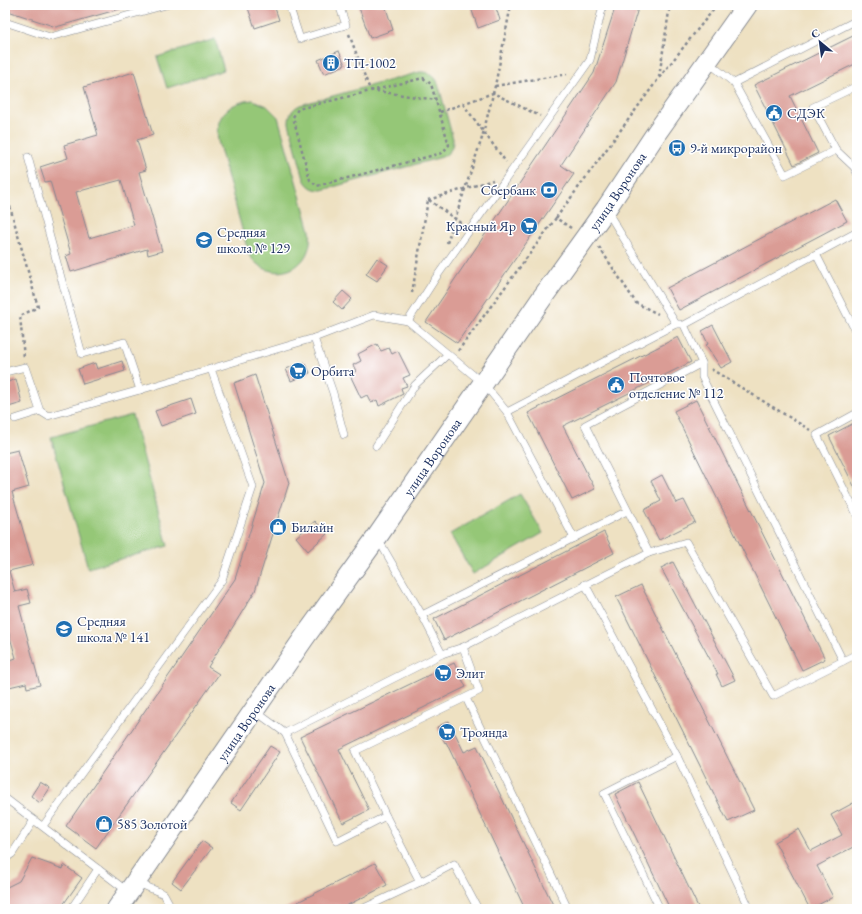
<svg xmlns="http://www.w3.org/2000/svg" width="862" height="914" font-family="'EB Garamond',serif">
  <rect width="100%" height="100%" fill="#fff"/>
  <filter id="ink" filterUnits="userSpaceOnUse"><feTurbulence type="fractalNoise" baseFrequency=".025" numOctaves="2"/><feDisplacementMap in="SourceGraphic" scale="8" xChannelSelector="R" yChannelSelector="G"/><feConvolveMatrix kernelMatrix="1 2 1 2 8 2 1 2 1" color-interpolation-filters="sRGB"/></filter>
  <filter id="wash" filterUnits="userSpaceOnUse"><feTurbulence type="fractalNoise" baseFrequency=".012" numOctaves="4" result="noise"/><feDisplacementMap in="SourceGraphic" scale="16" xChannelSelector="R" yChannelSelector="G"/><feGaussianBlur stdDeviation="0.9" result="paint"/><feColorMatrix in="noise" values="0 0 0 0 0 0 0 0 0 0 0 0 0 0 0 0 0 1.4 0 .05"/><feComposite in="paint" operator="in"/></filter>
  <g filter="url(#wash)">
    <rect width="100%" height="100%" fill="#eee1c2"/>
    <g fill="#95c777" stroke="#587b6a">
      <polygon points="215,39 224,70 167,88 157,57"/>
      <path d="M420,72C429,72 434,75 438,83L453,139C453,148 450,153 442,157L322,190C313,190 308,187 304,179L289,123C289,114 292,109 300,105Z"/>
      <path d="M253,100L267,106L278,117L310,231C315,270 271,287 249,255L218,141C214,117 228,102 253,100Z"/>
      <polygon points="132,415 168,546 88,568 51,437"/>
      <polygon points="520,494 543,533 473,574 450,534"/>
    </g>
    <g id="blocks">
      <g fill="#da9c95" fill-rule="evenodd">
        <polygon points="5,5 123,5 123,8 56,27 5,10"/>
        <polygon points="247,5 274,5 279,20 255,28"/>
        <polygon points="358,5 385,5 393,30 370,38"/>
        <polygon points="470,5 495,5 500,20 478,28"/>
        <polygon points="616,5 639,5 616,82 561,165 574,174 457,343 426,322 594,73"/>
        <polygon points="857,34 857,63 790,96 818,153 794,165 754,85"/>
        <polygon points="339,51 345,65 324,74 318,60"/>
        <path d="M134,72L153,135L137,140L146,170L139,172L162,251L148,255L147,249L71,272L66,256L71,254L50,181L45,182L40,167L68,158L64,145L98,135L84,87ZM121,180L134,225L89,238L76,192Z"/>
        <polygon points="835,199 847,221 679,310 667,288"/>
        <polygon points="377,258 388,265 377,281 366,274"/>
        <polygon points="343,291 352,299 342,310 333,302"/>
        <polygon points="713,325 732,362 721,368 706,345 708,344 702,331"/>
        <polygon points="678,337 691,362 563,426 595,489 572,500 528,413"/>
        <polygon points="377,344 381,351 389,348 392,354 398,351 410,375 403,378 407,386 401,388 403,394 379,406 377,400 371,403 367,395 361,398 350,375 356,371 353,365 361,361 358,354"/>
        <polygon points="122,361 125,371 83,384 78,369 95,363 97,369"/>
        <polygon points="305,362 310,373 291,381 286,369"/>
        <polygon points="255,375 289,483 255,591 208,667 219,674 96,848 66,826 235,579 265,483 234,383"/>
        <polygon points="16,379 22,403 5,408 5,383"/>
        <polygon points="191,399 196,414 161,426 155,411"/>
        <polygon points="696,400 825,659 802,670 674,411"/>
        <polygon points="854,423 857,430 857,492 829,436"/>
        <polygon points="18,450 29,487 12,492 33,565 9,571 15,592 27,589 31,603 19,606 40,685 27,688 26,683 5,688 5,662 16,658 5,620 5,453"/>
        <polygon points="662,475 676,503 684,500 695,522 659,540 644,510 661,501 651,481"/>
        <polygon points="315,521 327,534 308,551 296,537"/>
        <polygon points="604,532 614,553 444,640 434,619"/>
        <polygon points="673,562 735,680 722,686 716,674 718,674 661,568"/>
        <polygon points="641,585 754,810 728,822 616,597"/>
        <polygon points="454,663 466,687 339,749 369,810 343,823 300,737"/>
        <polygon points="449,721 464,752 477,746 555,909 525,909 446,742 445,743 437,727"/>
        <polygon points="270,746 280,752 241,810 231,803"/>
        <polygon points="40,782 50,788 40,803 31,796"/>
        <polygon points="638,782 699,909 670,909 615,794"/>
        <polygon points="857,801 857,845 817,866 833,897 810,909 775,842 799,829 811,851 842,835 831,815"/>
        <polygon points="202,841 212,848 181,889 172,882"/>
        <polygon points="32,858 63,869 64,865 82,878 60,909 5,909 5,888 19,881"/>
        <polygon points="375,863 387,885 340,909 284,909"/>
      </g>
    </g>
  </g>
  <g filter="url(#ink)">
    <use href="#blocks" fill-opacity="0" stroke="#848890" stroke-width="1"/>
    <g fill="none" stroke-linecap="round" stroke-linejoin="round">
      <g stroke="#848890" stroke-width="8">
        <g id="service">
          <polyline points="289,5 300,39 346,25 339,5"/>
          <polyline points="5,22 50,37 166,5"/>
          <polyline points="708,62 734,83"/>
          <polyline points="857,86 813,107 836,150 854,167 857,173"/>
          <polyline points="836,150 785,175 734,83 857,20"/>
          <polyline points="28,157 82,354 124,342 140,390"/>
          <polyline points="607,211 676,324 680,324"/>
          <polyline points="816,254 857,334"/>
          <polyline points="408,321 435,279 590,60 603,5"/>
          <polyline points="314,338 333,393 344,435"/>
          <polyline points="702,363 702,377 843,661"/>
          <polyline points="5,372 25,367 40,411 48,416 140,390 314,338 374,315 408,321 484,384 507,412"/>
          <polyline points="857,413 817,435 857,515"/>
          <polyline points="15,419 40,411"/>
          <polyline points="376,446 415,385 448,354"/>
          <polyline points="574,538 507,412 676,324"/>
          <polyline points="378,539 422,615 627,511"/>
          <polyline points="649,553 686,542 773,696 857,654"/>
          <polyline points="585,584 677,756 750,909"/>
          <polyline points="422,615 442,654 463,647"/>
          <polyline points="442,654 285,733 337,841 386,816 355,751 479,691 463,647 649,553 585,425 702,363 684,325 857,232"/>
          <polyline points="466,698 568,909"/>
          <polyline points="255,711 285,733"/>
          <polyline points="5,798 127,891"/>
          <polyline points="43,826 222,580 253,487 211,369"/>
          <polyline points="5,859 12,854 34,820"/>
          <polyline points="420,882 454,864 478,909"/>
          <polyline points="138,883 164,894 172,909"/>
          <polyline points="71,909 98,869"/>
          <polyline points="362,909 420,882 386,816"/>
          <polyline points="660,909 604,793 677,756"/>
        </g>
      </g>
      <g stroke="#848890" stroke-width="22">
        <g id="secondary">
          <path id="s1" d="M117,909L304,638L377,537L542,298L606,209L657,132L747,5"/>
        </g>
      </g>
      <g stroke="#848890" stroke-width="2.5" stroke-dasharray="3 3" stroke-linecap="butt">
        <polyline points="349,34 370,90 436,100"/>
        <polyline points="659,77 670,5"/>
        <polygon points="423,78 431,84 449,145 442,153 317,186 310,180 293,117 298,109"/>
        <polyline points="495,86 567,74"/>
        <polyline points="463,104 506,162"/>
        <polyline points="440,112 493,93 540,116"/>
        <polyline points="5,189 38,307 20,316 24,358"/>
        <polyline points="428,200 493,180"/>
        <polyline points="429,200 462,224"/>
        <polyline points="571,228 556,218 659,78 717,5"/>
        <polyline points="447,243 482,138 495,86 511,5"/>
        <polyline points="599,247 636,303 658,314"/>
        <polyline points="412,293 428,200"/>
        <polyline points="458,351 556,218"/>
        <polyline points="711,369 810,430"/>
      </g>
      <use href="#service" stroke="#fff" stroke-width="7"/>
      <use href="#secondary" stroke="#fff" stroke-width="20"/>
    </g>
  </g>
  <defs>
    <g id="building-disc" transform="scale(0.9)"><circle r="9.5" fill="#1f6fb2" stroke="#fff"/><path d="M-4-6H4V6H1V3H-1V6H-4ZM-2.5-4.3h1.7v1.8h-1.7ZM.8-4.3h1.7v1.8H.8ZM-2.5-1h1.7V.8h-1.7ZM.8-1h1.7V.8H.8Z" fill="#fff"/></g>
    <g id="civic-disc" transform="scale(0.9)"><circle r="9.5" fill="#1f6fb2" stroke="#fff"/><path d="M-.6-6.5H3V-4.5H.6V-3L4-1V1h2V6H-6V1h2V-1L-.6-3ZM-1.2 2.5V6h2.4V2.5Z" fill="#fff"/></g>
    <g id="bus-disc" transform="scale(0.9)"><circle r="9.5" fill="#1f6fb2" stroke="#fff"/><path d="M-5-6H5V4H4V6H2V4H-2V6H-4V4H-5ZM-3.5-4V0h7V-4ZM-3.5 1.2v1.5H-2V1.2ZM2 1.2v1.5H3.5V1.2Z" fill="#fff"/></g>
    <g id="bank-disc" transform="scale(0.9)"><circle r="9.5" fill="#1f6fb2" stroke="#fff"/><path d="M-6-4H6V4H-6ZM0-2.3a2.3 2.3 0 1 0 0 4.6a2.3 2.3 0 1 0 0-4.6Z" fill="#fff"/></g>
    <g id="supermarket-disc" transform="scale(0.9)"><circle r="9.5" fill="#1f6fb2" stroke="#fff"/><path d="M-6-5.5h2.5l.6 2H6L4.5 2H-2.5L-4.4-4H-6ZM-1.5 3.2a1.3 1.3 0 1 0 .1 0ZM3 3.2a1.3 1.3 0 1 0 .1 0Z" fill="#fff"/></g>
    <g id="school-disc" transform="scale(0.9)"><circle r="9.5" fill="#1f6fb2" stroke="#fff"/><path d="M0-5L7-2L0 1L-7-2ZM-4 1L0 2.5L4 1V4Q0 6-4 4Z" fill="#fff"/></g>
    <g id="shop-disc" transform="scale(0.9)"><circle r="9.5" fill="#1f6fb2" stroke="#fff"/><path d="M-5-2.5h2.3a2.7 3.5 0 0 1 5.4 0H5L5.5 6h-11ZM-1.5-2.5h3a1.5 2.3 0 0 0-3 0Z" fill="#fff"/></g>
  </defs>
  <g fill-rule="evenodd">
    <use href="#building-disc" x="331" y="63"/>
    <use href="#civic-disc" x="774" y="113"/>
    <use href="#bus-disc" x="677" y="148"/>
    <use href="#bank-disc" x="549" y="190"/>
    <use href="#supermarket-disc" x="529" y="226"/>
    <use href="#school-disc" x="204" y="240"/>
    <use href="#supermarket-disc" x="298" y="371"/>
    <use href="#civic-disc" x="616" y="385"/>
    <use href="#shop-disc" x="278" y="527"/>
    <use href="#school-disc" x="64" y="629"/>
    <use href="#supermarket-disc" x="443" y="673"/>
    <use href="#supermarket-disc" x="447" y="732"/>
    <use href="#shop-disc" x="104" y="824"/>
  </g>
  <g text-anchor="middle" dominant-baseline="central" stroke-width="3" stroke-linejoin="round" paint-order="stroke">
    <g font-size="14" fill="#1b2f5e" stroke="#fff" text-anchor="start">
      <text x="344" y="63">ТП-1002</text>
      <text x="787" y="113">СДЭК</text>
      <text x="690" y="148">9-й микрорайон</text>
      <text x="536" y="190" text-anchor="end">Сбербанк</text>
      <text x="516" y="226" text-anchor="end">Красный Яр</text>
      <text x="217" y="232">Средняя<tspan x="217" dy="16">школа № 129</tspan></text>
      <text x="311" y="371">Орбита</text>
      <text x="629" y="377">Почтовое<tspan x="629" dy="16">отделение № 112</tspan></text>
      <text x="291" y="527">Билайн</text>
      <text x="77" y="621">Средняя<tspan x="77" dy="16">школа № 141</tspan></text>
      <text x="456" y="673">Элит</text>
      <text x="460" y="732">Троянда</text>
      <text x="117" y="824">585 Золотой</text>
    </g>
    <g font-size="14" fill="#1b2f5e" stroke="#fff">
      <text stroke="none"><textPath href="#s1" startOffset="875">улица Воронова</textPath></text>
      <text stroke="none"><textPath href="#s1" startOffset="551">улица Воронова</textPath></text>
      <text stroke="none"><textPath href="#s1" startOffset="227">улица Воронова</textPath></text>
    </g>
  </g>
  <rect width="862" height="914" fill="none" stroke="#fff" stroke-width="20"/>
  <g transform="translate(820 42) rotate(331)" stroke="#ffffff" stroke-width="3" paint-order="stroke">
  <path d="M0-3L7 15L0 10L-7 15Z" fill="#1b2f5e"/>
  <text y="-6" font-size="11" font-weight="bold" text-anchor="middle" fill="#1b2f5e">С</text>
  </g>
</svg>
